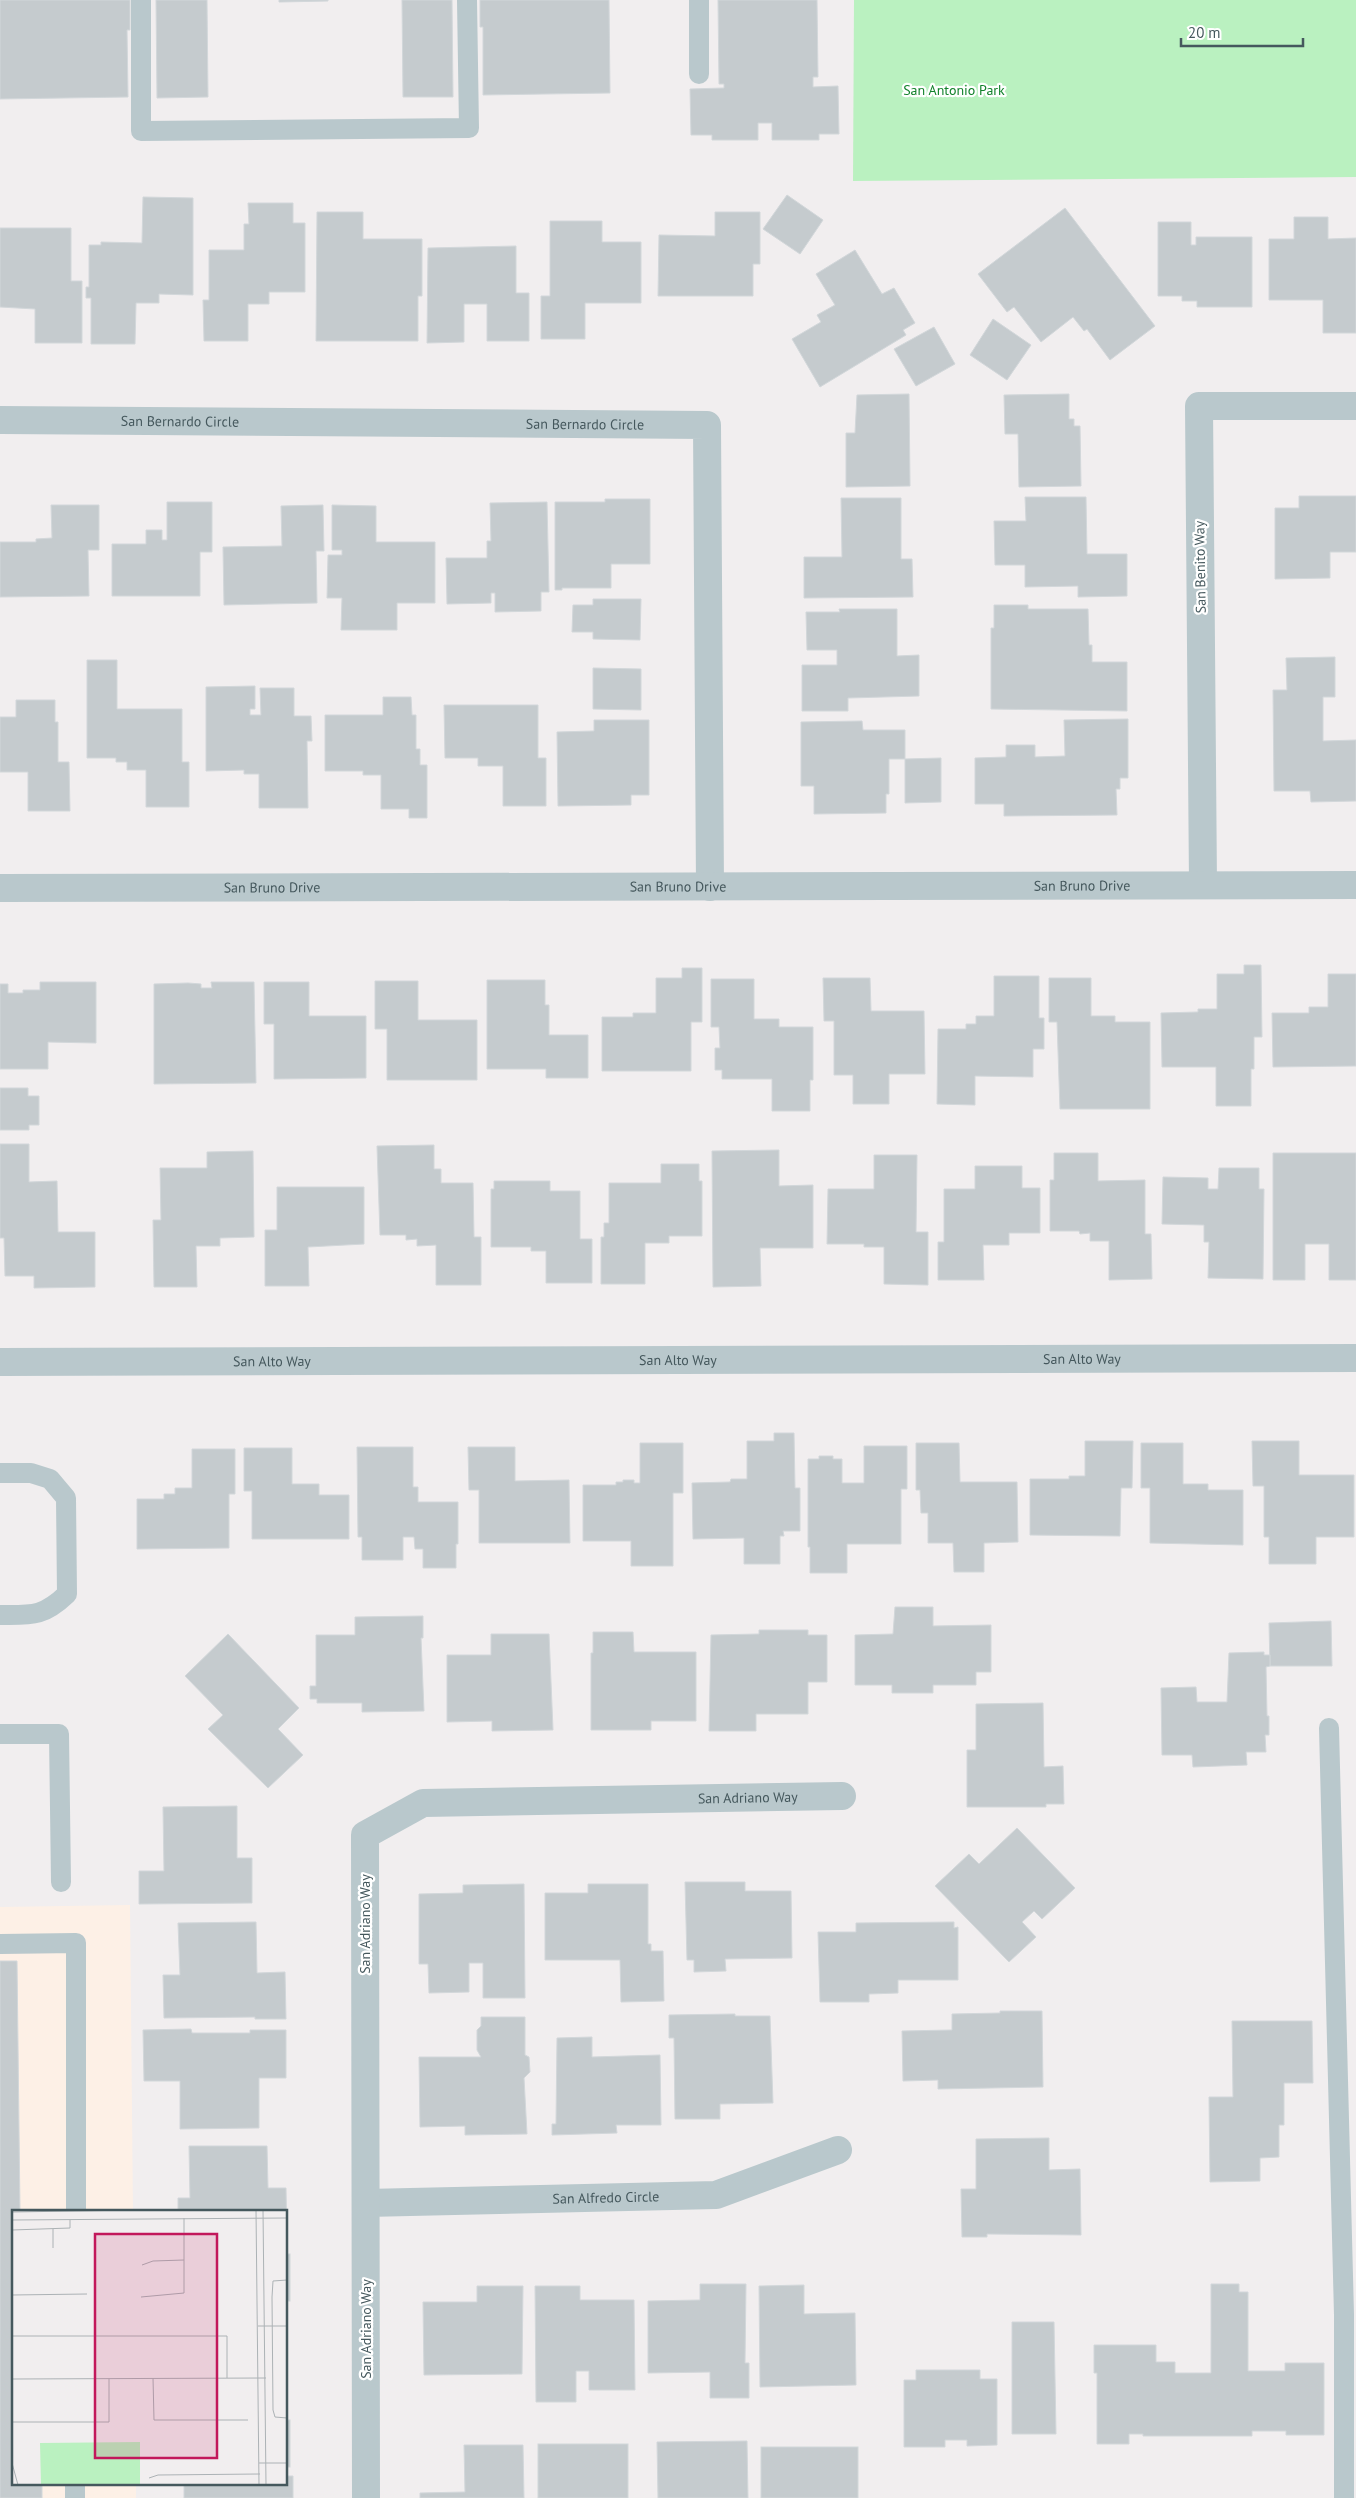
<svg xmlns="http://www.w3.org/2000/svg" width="1356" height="2498" font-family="'PT Sans',sans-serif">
  <rect width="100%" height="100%" fill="#f1eeef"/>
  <polygon fill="#fdf0e6" points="130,1905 133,2212 14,2212 14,2484 136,2484 136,2498 0,2498 0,1907"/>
  <polygon fill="#baf1c0" points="854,0 1356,0 1356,177 853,181"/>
  <g fill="#c5cbce" stroke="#d2d7da">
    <polygon points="0,0 130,0 130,30 127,30 128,97 0,99"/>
    <polygon points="156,0 207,0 208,97 157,98"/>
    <polygon points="279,0 328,0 328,1 279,2"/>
    <polygon points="402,0 452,0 453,97 403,97"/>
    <polygon points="480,0 609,0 610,93 483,95 483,27 480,27"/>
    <polygon points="718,0 817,0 818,77 813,77 813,87 838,86 839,134 819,134 819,140 772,140 772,123 758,123 758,140 712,140 712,135 691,135 690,89 724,88 724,84 719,84"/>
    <polygon points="787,195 823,220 800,254 763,229"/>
    <polygon points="143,197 193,198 193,295 159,294 159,303 136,303 135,344 91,344 91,298 86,298 86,287 89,287 89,245 101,245 101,242 142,243"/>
    <polygon points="248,203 293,203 293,223 305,223 305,292 269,292 269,304 248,304 248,341 204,341 203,300 209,300 209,250 244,250 244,224 249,224"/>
    <polygon points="1065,208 1155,326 1110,360 1087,329 1084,331 1073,317 1041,342 1014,307 1007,312 978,274"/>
    <polygon points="317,212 363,212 363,239 422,239 422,296 418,296 418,341 316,341"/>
    <polygon points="715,212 760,212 760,264 753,264 753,296 658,296 659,235 715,236"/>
    <polygon points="1294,217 1328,217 1328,239 1356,238 1356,333 1323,333 1323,300 1269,300 1269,239 1294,239"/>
    <polygon points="550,221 602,221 602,242 641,242 641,303 585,303 585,339 541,339 541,296 550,296"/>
    <polygon points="1158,222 1191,222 1191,245 1196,245 1196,237 1252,237 1252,307 1197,307 1197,301 1182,301 1182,296 1158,296"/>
    <polygon points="0,228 71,228 71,281 82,281 82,343 35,343 35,309 0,307"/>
    <polygon points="516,246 516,293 529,293 529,341 487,341 487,304 464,304 464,342 427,343 428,248"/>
    <polygon points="855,250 882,294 894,288 915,323 903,330 906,335 820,387 792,339 821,322 817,315 835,305 816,274"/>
    <polygon points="993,319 1031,345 1007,380 970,355"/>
    <polygon points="934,327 955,364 916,386 894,349"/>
    <polygon points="909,394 910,486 846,487 846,433 855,433 857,395"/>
    <polygon points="1069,394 1069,419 1074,419 1074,426 1080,426 1081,486 1019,487 1018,434 1005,434 1004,395"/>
    <polygon points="1299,496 1356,496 1356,552 1330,552 1330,578 1275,579 1275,508 1299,508"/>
    <polygon points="1025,497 1086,497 1087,554 1127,554 1127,596 1078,597 1078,586 1025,587 1025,565 995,565 994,521 1026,521"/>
    <polygon points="841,498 901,498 901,559 912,559 913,597 804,598 804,557 842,557"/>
    <polygon points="605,499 650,499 650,564 611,564 611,588 562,588 562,590 555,590 555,502 605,502"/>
    <polygon points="167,502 212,502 212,552 200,552 200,596 112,596 112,544 146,544 146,530 162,530 162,540 167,540"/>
    <polygon points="547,502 549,592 541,592 541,611 495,612 495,593 491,593 491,603 447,604 446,558 487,558 487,541 491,541 490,503"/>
    <polygon points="51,505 99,505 99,550 88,550 89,596 0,597 0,542 36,542 36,539 52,538"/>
    <polygon points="323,505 324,551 316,551 317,603 224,605 223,547 282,546 281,506"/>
    <polygon points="332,505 376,506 376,542 435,542 435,603 397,603 397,630 341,630 342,598 327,598 328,555 342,555 342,550 332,550"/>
    <polygon points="593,599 641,599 640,640 593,639 593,632 572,632 573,605 593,605"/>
    <polygon points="994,605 1028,605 1028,609 1088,609 1089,645 1092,645 1092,662 1127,662 1127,711 991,709 991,628 994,628"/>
    <polygon points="839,609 897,609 897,656 919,655 919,696 848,698 848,711 802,711 802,665 837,665 837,650 807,650 806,612 840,612"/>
    <polygon points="1335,657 1335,697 1323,697 1323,741 1356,740 1356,801 1311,802 1310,791 1274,791 1273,690 1287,690 1286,658"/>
    <polygon points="87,660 117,660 117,709 182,709 182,762 189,762 189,807 146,807 146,770 127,770 127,762 116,762 116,758 87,758"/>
    <polygon points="593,668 641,669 641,710 593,709"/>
    <polygon points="255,686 255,709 250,709 250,715 261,715 260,688 294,688 294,716 311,716 312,741 307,741 308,808 259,808 259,774 244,774 244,770 206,771 206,687"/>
    <polygon points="383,697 411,697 412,715 416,715 416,749 420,749 420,765 427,765 427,818 409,818 409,809 381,809 381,775 363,775 363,771 325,771 325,715 383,715"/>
    <polygon points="16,700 55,700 55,722 58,722 58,762 69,762 70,811 28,811 28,772 0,772 0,717 16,717"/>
    <polygon points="444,705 538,705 538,758 546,758 546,806 503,806 503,766 478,766 478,758 445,758"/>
    <polygon points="1128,719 1128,778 1120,778 1120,789 1116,789 1117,815 1004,816 1004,804 975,804 975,758 1006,757 1006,745 1035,745 1035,757 1065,756 1064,720"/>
    <polygon points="594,720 649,720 649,795 631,795 631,805 558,806 557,732 594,731"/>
    <polygon points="862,721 863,730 905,730 905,759 889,759 889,794 886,794 886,813 814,814 814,786 801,786 801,722"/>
    <polygon points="941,758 941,802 905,803 905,759"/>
    <polygon points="1244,965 1261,965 1262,1037 1254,1037 1254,1069 1251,1069 1251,1106 1216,1106 1216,1067 1162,1067 1161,1013 1198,1012 1198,1009 1217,1009 1217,974 1244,974"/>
    <polygon points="682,968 702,968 702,1022 691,1022 691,1071 602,1071 602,1017 633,1017 633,1013 656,1013 656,978 682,978"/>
    <polygon points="1328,974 1356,974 1356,1066 1273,1067 1272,1013 1309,1013 1309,1007 1328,1007"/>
    <polygon points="994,976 1039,976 1039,1018 1044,1018 1044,1049 1033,1049 1033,1077 975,1076 975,1105 937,1104 938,1029 966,1029 966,1024 976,1024 976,1016 994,1016"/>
    <polygon points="823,978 870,978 871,1011 924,1011 925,1074 889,1074 889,1104 853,1104 853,1075 834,1075 834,1021 824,1021"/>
    <polygon points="1049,978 1091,978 1091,1016 1115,1016 1115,1022 1150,1022 1150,1109 1060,1109 1057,1022 1049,1022"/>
    <polygon points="711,979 754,979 754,1019 779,1019 779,1027 813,1027 813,1080 810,1080 810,1111 772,1111 772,1079 722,1079 722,1070 715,1070 715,1048 720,1048 719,1027 711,1027"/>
    <polygon points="487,980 545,980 545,1005 549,1005 549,1035 588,1035 588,1078 546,1078 546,1069 487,1069"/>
    <polygon points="375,981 418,981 418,1020 477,1020 477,1080 387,1080 387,1029 375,1029"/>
    <polygon points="40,982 96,982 96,1043 48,1042 48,1069 0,1069 0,984 8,984 8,993 23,993 23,990 40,990"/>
    <polygon points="211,982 254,982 256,1083 154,1084 154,984 188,983 201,984 201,988 212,988"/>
    <polygon points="264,982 309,982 309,1016 366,1016 366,1078 274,1079 274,1024 264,1024"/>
    <polygon points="0,1088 28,1088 28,1096 39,1096 39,1125 29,1125 29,1130 0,1130"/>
    <polygon points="0,1144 29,1144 29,1182 57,1181 58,1232 95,1232 95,1287 34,1288 34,1276 5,1276 4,1238 0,1238"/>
    <polygon points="434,1145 434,1169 441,1169 441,1183 473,1183 474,1237 481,1237 481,1285 436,1285 436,1245 417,1246 417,1239 406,1240 406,1235 380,1235 377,1146"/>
    <polygon points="779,1150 779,1186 813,1185 813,1248 760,1248 761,1286 713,1287 712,1151"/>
    <polygon points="253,1151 254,1237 220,1238 220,1246 196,1246 197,1287 154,1287 153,1220 161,1220 160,1168 207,1168 207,1152"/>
    <polygon points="1054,1153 1098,1153 1098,1181 1145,1180 1145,1234 1151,1234 1152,1279 1109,1280 1109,1241 1090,1241 1090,1233 1080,1234 1079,1231 1050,1231 1050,1180 1054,1180"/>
    <polygon points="1273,1153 1356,1153 1356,1280 1329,1280 1329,1244 1305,1244 1305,1280 1273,1280"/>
    <polygon points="874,1155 917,1155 916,1232 928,1232 928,1285 884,1284 884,1247 864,1247 864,1244 827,1244 828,1189 874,1189"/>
    <polygon points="661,1164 699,1164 699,1181 702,1181 702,1236 669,1236 669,1243 645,1243 645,1284 601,1284 601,1237 604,1237 604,1223 609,1223 609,1183 661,1183"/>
    <polygon points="975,1166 1022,1166 1022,1188 1040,1188 1040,1233 1009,1233 1009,1245 983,1245 984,1280 938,1280 938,1242 944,1242 944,1189 975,1189"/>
    <polygon points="1219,1168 1259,1168 1259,1189 1264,1189 1263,1279 1208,1278 1209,1242 1204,1242 1204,1225 1162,1224 1163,1177 1208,1178 1208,1189 1218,1189"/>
    <polygon points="494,1181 550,1181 550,1191 580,1191 580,1239 592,1239 592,1283 546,1283 546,1251 531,1251 531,1247 491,1247 491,1189 494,1189"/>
    <polygon points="277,1187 364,1187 364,1244 308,1247 309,1286 265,1286 265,1230 277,1230"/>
    <polygon points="774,1433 794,1433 795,1488 800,1488 800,1531 783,1531 784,1536 780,1536 780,1564 744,1564 744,1538 693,1539 692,1483 730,1482 731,1479 747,1479 747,1441 774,1441"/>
    <polygon points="1085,1441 1133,1441 1132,1488 1121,1488 1120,1536 1030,1535 1030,1479 1069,1479 1069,1476 1085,1476"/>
    <polygon points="1252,1441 1299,1441 1299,1475 1354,1475 1354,1537 1316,1537 1316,1564 1269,1564 1269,1537 1264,1537 1264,1486 1253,1486"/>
    <polygon points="640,1443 683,1443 683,1493 673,1493 673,1566 631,1566 631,1541 583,1541 583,1485 616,1485 616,1482 623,1482 623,1480 634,1480 634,1483 640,1483"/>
    <polygon points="916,1443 959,1443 960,1482 1017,1482 1018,1542 984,1543 984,1572 954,1572 953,1543 928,1543 928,1513 921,1513 920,1490 916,1490"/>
    <polygon points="1141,1443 1183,1443 1183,1484 1208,1484 1208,1490 1243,1490 1243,1545 1150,1543 1150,1488 1141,1488"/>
    <polygon points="864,1446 907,1446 907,1489 901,1489 901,1544 847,1544 847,1573 810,1573 810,1547 808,1547 808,1459 819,1459 819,1456 833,1456 833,1459 842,1459 842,1483 864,1483"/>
    <polygon points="357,1447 413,1447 413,1487 418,1487 418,1502 458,1502 458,1544 456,1544 456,1568 423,1568 423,1549 415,1549 414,1537 403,1537 403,1560 362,1560 362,1537 358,1537"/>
    <polygon points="468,1447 515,1447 515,1481 569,1480 570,1543 479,1543 479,1490 469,1490"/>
    <polygon points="244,1448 292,1448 292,1484 319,1484 319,1495 349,1495 349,1539 252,1539 252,1491 244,1491"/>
    <polygon points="192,1449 235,1449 235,1494 229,1494 229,1548 137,1549 137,1499 164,1499 164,1494 175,1494 175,1488 192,1488"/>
    <polygon points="895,1607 933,1607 933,1626 991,1625 991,1672 976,1672 976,1685 933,1685 933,1693 892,1693 892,1685 855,1685 855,1635 893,1634"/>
    <polygon points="423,1616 423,1638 421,1638 424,1711 362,1712 362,1703 317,1703 317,1699 310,1699 310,1686 316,1686 316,1635 355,1635 355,1617"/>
    <polygon points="1331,1621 1332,1666 1270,1666 1269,1623"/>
    <polygon points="759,1630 808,1630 808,1635 827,1635 827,1682 808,1682 808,1714 756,1714 756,1731 709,1731 711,1635 759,1634"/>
    <polygon points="593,1632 633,1632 634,1652 696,1652 696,1721 651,1721 651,1730 591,1730 591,1653 593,1653"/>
    <polygon points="228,1634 299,1708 278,1729 303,1755 268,1788 208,1729 223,1715 185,1676"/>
    <polygon points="491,1634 549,1634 553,1730 492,1731 492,1721 447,1722 447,1655 491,1655"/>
    <polygon points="1264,1652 1264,1655 1270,1655 1270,1666 1266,1667 1267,1716 1269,1716 1269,1735 1265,1735 1266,1752 1246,1752 1247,1765 1193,1767 1192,1755 1162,1755 1161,1688 1196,1687 1197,1702 1227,1702 1229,1653"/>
    <polygon points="1043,1703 1044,1767 1063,1766 1064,1804 1046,1804 1046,1807 967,1807 967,1750 976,1750 976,1704"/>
    <polygon points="237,1806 237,1858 252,1858 252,1903 139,1904 139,1871 164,1871 163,1807"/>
    <polygon points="1017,1828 1075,1888 1042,1919 1034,1911 1022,1922 1036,1937 1009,1962 935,1886 969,1854 979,1864"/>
    <polygon points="685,1882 745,1882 745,1891 791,1891 792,1958 725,1959 726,1971 694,1972 694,1960 687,1960"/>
    <polygon points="524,1884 525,1998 483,1998 483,1963 469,1963 469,1992 429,1993 428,1964 419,1964 419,1894 463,1893 463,1885"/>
    <polygon points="588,1884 648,1884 648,1944 651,1944 651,1951 663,1951 664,2001 621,2002 620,1960 545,1960 545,1893 588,1893"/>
    <polygon points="256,1922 257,1973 285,1972 286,2019 255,2019 255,2017 164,2018 163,1975 180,1975 178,1923"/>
    <polygon points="954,1922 954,1928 958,1927 958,1980 898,1980 898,1993 869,1994 869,2002 820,2002 818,1932 856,1932 856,1923"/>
    <polygon points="0,1961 17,1961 20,2212 14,2212 14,2484 42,2484 42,2498 0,2498"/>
    <polygon points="1000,2011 1042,2011 1043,2087 938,2089 938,2080 903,2081 902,2031 952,2030 952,2014 1000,2013"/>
    <polygon points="735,2014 735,2016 770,2016 773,2103 720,2104 720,2119 675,2119 674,2038 669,2038 669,2015"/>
    <polygon points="481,2017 525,2017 525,2055 529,2057 530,2072 524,2078 527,2134 465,2135 465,2126 420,2127 419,2057 481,2057 477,2050 477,2030 481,2026"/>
    <polygon points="1232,2021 1312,2021 1313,2083 1284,2083 1284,2125 1279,2125 1279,2157 1260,2158 1260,2181 1210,2182 1209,2097 1233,2097"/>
    <polygon points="191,2029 192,2033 250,2033 250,2030 286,2030 286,2078 259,2078 259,2128 180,2129 180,2081 144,2081 143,2030"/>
    <polygon points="592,2037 592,2057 660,2055 661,2125 616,2125 617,2133 552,2135 552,2124 556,2124 557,2038"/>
    <polygon points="1049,2138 1049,2170 1080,2169 1081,2235 987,2234 987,2237 962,2237 961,2189 976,2189 976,2139"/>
    <polygon points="189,2146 267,2146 268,2188 286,2188 287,2244 286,2212 178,2212 178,2198 190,2198"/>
    <rect x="286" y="2254" width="4" height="47"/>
    <polygon points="700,2284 746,2284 745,2363 749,2363 749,2398 710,2398 710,2372 648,2373 648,2301 700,2300"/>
    <polygon points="1211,2284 1239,2284 1239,2292 1248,2292 1248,2371 1285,2371 1285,2363 1324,2363 1324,2435 1286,2435 1286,2431 1252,2431 1252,2436 1143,2436 1143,2434 1129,2434 1129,2444 1097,2444 1097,2373 1094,2373 1094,2345 1156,2345 1156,2362 1175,2362 1175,2373 1211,2373"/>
    <polygon points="804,2285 804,2314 855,2313 856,2385 760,2387 759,2286"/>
    <polygon points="477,2286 523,2286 522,2374 424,2375 423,2302 477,2302"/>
    <polygon points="535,2286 580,2286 580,2300 634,2300 635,2390 589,2390 589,2371 576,2371 576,2402 536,2402"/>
    <polygon points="1012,2322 1054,2322 1056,2434 1012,2434"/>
    <polygon points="916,2370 980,2370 980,2379 997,2379 997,2445 967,2446 967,2440 945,2440 945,2447 904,2447 904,2380 916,2380"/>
    <rect x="286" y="2420" width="4" height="47"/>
    <polygon points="747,2441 748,2498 658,2498 657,2442"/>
    <rect x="538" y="2444" width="90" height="54"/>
    <polygon points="464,2445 523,2445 524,2498 420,2498 420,2493 465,2492"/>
    <rect x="761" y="2447" width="97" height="51"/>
    <polygon points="286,2476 293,2476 293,2498 184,2498 184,2484 286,2484"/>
  </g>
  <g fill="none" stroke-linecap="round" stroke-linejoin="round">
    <g stroke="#b9c8cc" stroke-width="20">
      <polyline points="141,0 141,131 469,128 467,0"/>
      <polyline points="699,74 699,0"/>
      <path d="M0,1473H31L50,1479L66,1498L67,1594C43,1617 32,1615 0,1615"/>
      <polyline points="1329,1728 1344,2315 1344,2498"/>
      <polyline points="0,1734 59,1734 61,1882"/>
      <polyline points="0,1944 76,1943 76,2212"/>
      <polyline points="75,2498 75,2484"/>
    </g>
    <g stroke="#b9c8cc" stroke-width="28">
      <path id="s1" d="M0,420L707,425L710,887"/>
      <polyline points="1203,885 1199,406 1356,406"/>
      <path id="s2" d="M0,888L1356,885"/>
      <path id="s3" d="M0,1362L1356,1358"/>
      <path id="s4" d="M366,2203L716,2195L838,2150"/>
      <path id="s5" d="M366,2498L365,1835L423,1803L842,1796"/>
    </g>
  </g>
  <g text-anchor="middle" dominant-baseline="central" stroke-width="4.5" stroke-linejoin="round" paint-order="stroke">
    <g font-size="14" fill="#12822b" stroke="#fff">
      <text x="954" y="90">San Antonio Park</text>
    </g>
    <g font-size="14" fill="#45585d" stroke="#fff">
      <text stroke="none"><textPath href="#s1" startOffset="180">San Bernardo Circle</textPath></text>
      <text stroke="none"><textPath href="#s1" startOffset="585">San Bernardo Circle</textPath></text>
      <text transform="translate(1200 567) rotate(-91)">San Benito Way</text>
      <text stroke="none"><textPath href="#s2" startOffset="1082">San Bruno Drive</textPath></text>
      <text stroke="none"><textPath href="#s2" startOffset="678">San Bruno Drive</textPath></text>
      <text stroke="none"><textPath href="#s2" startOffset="272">San Bruno Drive</textPath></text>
      <text stroke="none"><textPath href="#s3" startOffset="1082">San Alto Way</textPath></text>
      <text stroke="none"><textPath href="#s3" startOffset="678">San Alto Way</textPath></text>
      <text stroke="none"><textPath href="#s3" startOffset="272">San Alto Way</textPath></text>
      <text stroke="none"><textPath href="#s5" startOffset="1054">San Adriano Way</textPath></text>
      <text transform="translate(365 1924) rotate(-90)">San Adriano Way</text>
      <text stroke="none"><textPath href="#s4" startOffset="240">San Alfredo Circle</textPath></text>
      <text transform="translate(366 2329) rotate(-90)">San Adriano Way</text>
    </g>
  </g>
  <g transform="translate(12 2210)">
    <rect width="275" height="275" fill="#f1eeef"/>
    <path d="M128,232V275H29L28,233Z" fill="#baf1c0"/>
    <path fill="none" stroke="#acb2b5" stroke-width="1" d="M244,0L247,275M251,0L254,275M0,2L123,0M0,10L275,8M41,19V38M0,20L58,18V10M130,55L141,51L172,50M275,70L261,71L260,87L261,200L263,207L275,208M0,85L75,84M129,87L172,83V8M246,116H275M0,126H215V168M141,168L142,210H236M0,169L254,168M0,212H97V169M0,253L6,275M247,253H275M137,268L146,265L248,264"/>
    <path fill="#c2185b" fill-opacity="0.15" stroke="#c2185b" stroke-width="2.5" d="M83,24H205V248H83Z"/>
    <rect width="275" height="275" fill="none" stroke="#45585d" stroke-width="2.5"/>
  </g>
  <path d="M1181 38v8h122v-8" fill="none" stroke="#45585d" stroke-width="2.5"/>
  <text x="1188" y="38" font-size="15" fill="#45585d" stroke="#ffffff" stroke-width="4" paint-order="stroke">20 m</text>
</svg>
